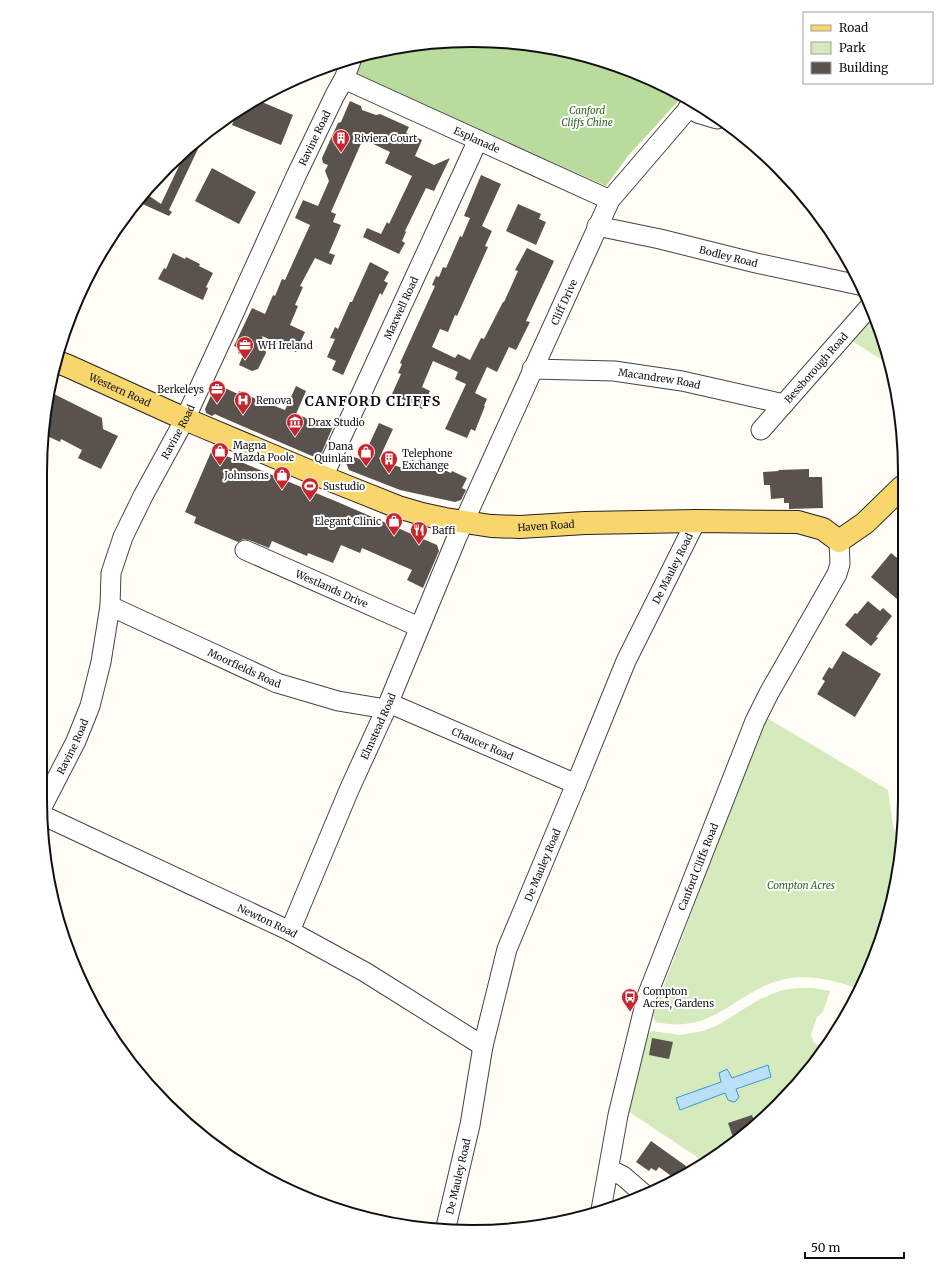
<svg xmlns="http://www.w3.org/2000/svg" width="945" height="1272" font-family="Merriweather,serif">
  <rect width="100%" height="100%" fill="#fffdf5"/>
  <g fill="#d5ebbd">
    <polygon points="875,316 887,363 852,341"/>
    <path d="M767,718L888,790L893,826L896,832L899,857L890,912L858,989C833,979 800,972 774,982C728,999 711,1034 655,1022L653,1015L658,1001L756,742Z"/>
    <polygon points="798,988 813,988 830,991 823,1012 817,1017 811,1035 814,1043 820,1045 822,1051 798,1085 736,1143 703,1161 628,1111 645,1035 652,1031 680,1035 703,1031 718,1025 760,999 782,990"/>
  </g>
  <polygon fill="#b9dc9c" points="444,41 529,44 612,63 640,76 679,100 628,156 606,186 356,74 364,54"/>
  <polygon fill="#b9e0f7" stroke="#3f96cf" points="768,1065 771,1077 736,1089 739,1097 736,1101 733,1102 728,1100 725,1093 680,1110 676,1098 721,1082 719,1073 727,1069 732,1078"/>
  <g fill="#5a524d">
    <polygon points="257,100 293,115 281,145 232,125 237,112"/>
    <polygon points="350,101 361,106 362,110 376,115 380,114 409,127 406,133 422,140 415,156 434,165 450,158 434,191 426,188 405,231 406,232 402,241 405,243 399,254 363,237 367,228 381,234 387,222 389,224 412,176 385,163 390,152 363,139 331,212 336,214 333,222 341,225 329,253 335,255 331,265 315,258 300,286 303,287 295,305 298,306 290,325 305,332 296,352 262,336 266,353 258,369 252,371 239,365 243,355 238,353 240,349 234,346 252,308 265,314 273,295 275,296 282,279 285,280 310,225 295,218 303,200 318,206 329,181 325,171 328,165 323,163 322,158 338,123 341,122"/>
    <polygon points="206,132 169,210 172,212 169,216 138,202 145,193 161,204 187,149"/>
    <polygon points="212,168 256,192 239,224 195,201"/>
    <polygon points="481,175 501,184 482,226 492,231 485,246 488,247 457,316 455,315 448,332 440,329 432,347 455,358 458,354 470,360 481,338 484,339 503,302 504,302 518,271 515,270 527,248 554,261 526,321 530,322 516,350 509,347 497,372 487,367 475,393 487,399 484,406 485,406 475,431 471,429 467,438 445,429 466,384 455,379 458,372 433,361 422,387 430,391 422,409 392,394 401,374 398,373 402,364 400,363 435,286 432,285 436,276 439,277 443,267 446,268 460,236 462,237 470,218 464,216"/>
    <polygon points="518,204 541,214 539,219 546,222 536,245 506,231"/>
    <polygon points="173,253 185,259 186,257 200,264 199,266 213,273 206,287 208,288 203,300 158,279 164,268 166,269"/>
    <polygon points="370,262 389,272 384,281 388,283 382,295 380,293 343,375 332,370 336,361 327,357 335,339 330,338 335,327 338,329 350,302 352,302"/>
    <polygon points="216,384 238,394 239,391 267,404 267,403 285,410 296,386 306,391 296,414 318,423 320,418 334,424 319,459 219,416 215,414 212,416 206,413 205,409"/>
    <polygon points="50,392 102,418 103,429 118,436 101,469 78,458 82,450 61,439 60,442 43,434"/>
    <polygon points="379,423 393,429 379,459 407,470 412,460 436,469 437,467 451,473 452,471 467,478 462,488 466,490 461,500 455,502 400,490 349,470 346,463 349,455 362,460"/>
    <polygon points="212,450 340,503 437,545 439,551 423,588 407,580 412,570 362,548 360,553 341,545 333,563 308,553 307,556 272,541 269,548 249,540 243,539 238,542 194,523 196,517 185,512"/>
    <polygon points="809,469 809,477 822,477 823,508 789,509 789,503 784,503 784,498 771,499 770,485 764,485 763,472 779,471 778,470"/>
    <polygon points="891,553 902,562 902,592 897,599 871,577"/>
    <polygon points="868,601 880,611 883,608 892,616 876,637 878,638 871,646 845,625 855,613 857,614"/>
    <polygon points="843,651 881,674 855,717 817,694 825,681 822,679 829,667 832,669"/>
    <polygon points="652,1038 673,1042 669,1059 649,1055"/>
    <polygon points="752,1115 755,1124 735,1143 728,1123"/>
    <polygon points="651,1141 686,1166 686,1172 674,1178 659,1167 656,1171 651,1168 649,1171 636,1162"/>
  </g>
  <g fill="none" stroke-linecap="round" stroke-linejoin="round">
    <g stroke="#444" stroke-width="21">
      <g id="minor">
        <path id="s1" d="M344,79L610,200"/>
        <polyline points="688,108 700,114 717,119"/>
        <path id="s2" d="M597,226L660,239L756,263L859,285"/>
        <path id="s3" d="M532,369L614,371L682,381L784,404"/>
        <path id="s4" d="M761,430L871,305"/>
        <path id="s5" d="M323,477L478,140"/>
        <path id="s6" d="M245,550L419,627"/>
        <path id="s7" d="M110,606L277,683L338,701L386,709"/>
        <path id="s8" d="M389,703L576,784"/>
        <path id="s9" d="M41,809L76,741L90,706L101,662L110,606L111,573L123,537L143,496L185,419L228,326L296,176L335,95L344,79L352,58"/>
        <path id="s10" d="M42,815L290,931L365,972L483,1046"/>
        <path id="s11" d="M290,931L349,790L386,709L457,537L610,200L694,102"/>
        <polyline points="609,1169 623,1176 645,1195"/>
        <path id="s12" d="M601,1210L618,1115L647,996L755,721L769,693L837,574L840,564L839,541"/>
        <path id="s13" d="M446,1227L470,1125L483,1046L507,949L576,784L626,661L696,521"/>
      </g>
    </g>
    <g stroke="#222" stroke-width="24">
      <g id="major">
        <path id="s14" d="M55,361L68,366L185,419L323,477L398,507L422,514L445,519L491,526L520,527L585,523L696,521L798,522L823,529L839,541L865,523L902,487"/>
      </g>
    </g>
    <use href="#minor" stroke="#fff" stroke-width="19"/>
    <use href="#major" stroke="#f9d66b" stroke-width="22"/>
  </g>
  <defs>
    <g id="building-pin" transform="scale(0.9)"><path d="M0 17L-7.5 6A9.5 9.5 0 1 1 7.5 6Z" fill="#c4262e" stroke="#fff"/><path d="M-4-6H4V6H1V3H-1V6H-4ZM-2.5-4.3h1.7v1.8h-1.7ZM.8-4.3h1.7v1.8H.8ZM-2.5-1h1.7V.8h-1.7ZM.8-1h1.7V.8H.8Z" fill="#fff"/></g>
    <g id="office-pin" transform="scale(0.9)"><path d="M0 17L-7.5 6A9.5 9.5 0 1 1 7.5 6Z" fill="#c4262e" stroke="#fff"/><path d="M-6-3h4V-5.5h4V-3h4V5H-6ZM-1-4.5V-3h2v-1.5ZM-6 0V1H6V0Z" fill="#fff"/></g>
    <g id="hospital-pin" transform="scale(0.9)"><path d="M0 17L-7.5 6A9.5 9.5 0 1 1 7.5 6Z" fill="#c4262e" stroke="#fff"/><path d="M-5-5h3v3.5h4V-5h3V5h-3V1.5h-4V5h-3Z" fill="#fff"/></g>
    <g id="museum-pin" transform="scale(0.9)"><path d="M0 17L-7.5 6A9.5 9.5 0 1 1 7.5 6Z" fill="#c4262e" stroke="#fff"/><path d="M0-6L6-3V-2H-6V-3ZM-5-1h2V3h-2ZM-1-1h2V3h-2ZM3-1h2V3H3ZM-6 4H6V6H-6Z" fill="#fff"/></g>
    <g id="shop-pin" transform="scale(0.9)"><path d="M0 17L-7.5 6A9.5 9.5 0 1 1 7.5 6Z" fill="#c4262e" stroke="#fff"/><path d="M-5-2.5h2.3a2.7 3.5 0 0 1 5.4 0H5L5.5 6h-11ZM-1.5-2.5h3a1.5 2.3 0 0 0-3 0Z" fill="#fff"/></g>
    <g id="stadium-pin" transform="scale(0.9)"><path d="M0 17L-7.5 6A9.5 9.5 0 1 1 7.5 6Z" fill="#c4262e" stroke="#fff"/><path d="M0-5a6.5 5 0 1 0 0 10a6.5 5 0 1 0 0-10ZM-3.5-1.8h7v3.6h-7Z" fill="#fff"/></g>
    <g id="restaurant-pin" transform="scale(0.9)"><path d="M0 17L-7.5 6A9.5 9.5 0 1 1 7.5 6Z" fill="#c4262e" stroke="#fff"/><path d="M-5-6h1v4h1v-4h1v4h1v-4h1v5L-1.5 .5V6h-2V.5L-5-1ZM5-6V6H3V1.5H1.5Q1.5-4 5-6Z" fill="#fff"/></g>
    <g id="bus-pin" transform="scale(0.9)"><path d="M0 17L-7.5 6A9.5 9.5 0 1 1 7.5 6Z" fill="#c4262e" stroke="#fff"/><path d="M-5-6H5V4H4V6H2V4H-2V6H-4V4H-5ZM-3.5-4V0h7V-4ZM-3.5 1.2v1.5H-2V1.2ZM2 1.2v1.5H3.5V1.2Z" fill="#fff"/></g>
  </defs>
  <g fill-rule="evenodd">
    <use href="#building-pin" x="341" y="138"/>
    <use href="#office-pin" x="245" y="345"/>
    <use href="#office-pin" x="217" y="389"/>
    <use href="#hospital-pin" x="243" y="400"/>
    <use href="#museum-pin" x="295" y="422"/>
    <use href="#shop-pin" x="220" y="451"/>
    <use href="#shop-pin" x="366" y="452"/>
    <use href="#building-pin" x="389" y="459"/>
    <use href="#shop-pin" x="282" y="475"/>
    <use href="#stadium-pin" x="310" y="486"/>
    <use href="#shop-pin" x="394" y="521"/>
    <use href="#restaurant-pin" x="419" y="530"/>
    <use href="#bus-pin" x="630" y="997"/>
  </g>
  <g text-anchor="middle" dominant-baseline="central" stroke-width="4" stroke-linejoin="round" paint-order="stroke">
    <g font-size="10" font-style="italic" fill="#2f6b1f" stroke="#fff">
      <text x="587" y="110">Canford<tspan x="587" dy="12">Cliffs Chine</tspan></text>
      <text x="801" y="885">Compton Acres</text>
    </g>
    <g font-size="10" fill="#111" stroke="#fff">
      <text stroke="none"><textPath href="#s9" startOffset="730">Ravine Road</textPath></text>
      <text stroke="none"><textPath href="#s1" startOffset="146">Esplanade</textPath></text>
      <text stroke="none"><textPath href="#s2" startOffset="135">Bodley Road</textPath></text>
      <text stroke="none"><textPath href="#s11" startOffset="686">Cliff Drive</textPath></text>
      <text stroke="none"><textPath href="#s5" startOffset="186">Maxwell Road</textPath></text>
      <text stroke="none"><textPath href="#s4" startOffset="83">Bessborough Road</textPath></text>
      <text stroke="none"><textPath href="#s3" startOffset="128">Macandrew Road</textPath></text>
      <text stroke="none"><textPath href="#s14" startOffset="71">Western Road</textPath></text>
      <text stroke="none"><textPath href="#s9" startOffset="406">Ravine Road</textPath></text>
      <text stroke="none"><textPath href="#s14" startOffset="523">Haven Road</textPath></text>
      <text stroke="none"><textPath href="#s13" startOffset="700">De Mauley Road</textPath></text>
      <text stroke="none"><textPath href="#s6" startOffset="95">Westlands Drive</textPath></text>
      <text stroke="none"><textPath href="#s7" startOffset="148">Moorfields Road</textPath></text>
      <text stroke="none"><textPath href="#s11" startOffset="223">Elmstead Road</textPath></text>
      <text stroke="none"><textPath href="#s8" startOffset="102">Chaucer Road</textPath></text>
      <text stroke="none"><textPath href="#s9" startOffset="70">Ravine Road</textPath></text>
      <text stroke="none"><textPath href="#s13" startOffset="376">De Mauley Road</textPath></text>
      <text stroke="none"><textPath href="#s12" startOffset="358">Canford Cliffs Road</textPath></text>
      <text stroke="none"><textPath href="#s10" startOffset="249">Newton Road</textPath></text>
      <text stroke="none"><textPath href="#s13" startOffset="52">De Mauley Road</textPath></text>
    </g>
    <g font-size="10" fill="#111" stroke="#fff" text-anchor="start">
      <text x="354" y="138">Riviera Court</text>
      <text x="258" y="345">WH Ireland</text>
      <text x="204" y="389" text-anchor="end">Berkeleys</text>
      <text x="256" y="400">Renova</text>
      <text x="308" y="422">Drax Studio</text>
      <text x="233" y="445">Magna<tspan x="233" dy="12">Mazda Poole</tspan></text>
      <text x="353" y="446" text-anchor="end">Dana<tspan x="353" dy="12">Quinlan</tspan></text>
      <text x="402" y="453">Telephone<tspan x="402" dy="12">Exchange</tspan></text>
      <text x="269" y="475" text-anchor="end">Johnsons</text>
      <text x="323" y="486">Sustudio</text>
      <text x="381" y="521" text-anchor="end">Elegant Clinic</text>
      <text x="432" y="530">Baffi</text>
      <text x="643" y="991">Compton<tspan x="643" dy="12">Acres, Gardens</tspan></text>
    </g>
    <g font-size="14" font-weight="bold" letter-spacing="1" fill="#111" stroke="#fff">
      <text x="373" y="401">CANFORD CLIFFS</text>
    </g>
  </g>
  <path d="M0 0H945V1272H0ZM472 47H473A425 425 0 0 1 898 472V800A425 425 0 0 1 473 1225H472A425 425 0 0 1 47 800V472A425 425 0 0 1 472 47Z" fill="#fff" fill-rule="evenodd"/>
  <path fill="none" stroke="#111" stroke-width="2" d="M472 47H473A425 425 0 0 1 898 472V800A425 425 0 0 1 473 1225H472A425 425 0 0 1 47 800V472A425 425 0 0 1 472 47Z"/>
  <rect x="803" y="12" width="130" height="72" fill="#ffffff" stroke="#a0a0a0"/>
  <rect x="811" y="25" width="20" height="6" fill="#f9d66b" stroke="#a0a0a0"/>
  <text x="839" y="32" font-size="12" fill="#111111">Road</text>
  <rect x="811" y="42" width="20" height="12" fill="#d5ebbd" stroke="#a0a0a0"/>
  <text x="839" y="52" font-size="12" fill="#111111">Park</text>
  <rect x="811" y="62" width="20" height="12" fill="#5a524d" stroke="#a0a0a0"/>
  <text x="839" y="72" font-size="12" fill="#111111">Building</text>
  <path d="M805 1252v6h99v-6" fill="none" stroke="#111111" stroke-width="2"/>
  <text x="811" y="1252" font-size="12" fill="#111111" stroke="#ffffff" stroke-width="3" paint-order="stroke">50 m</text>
</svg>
